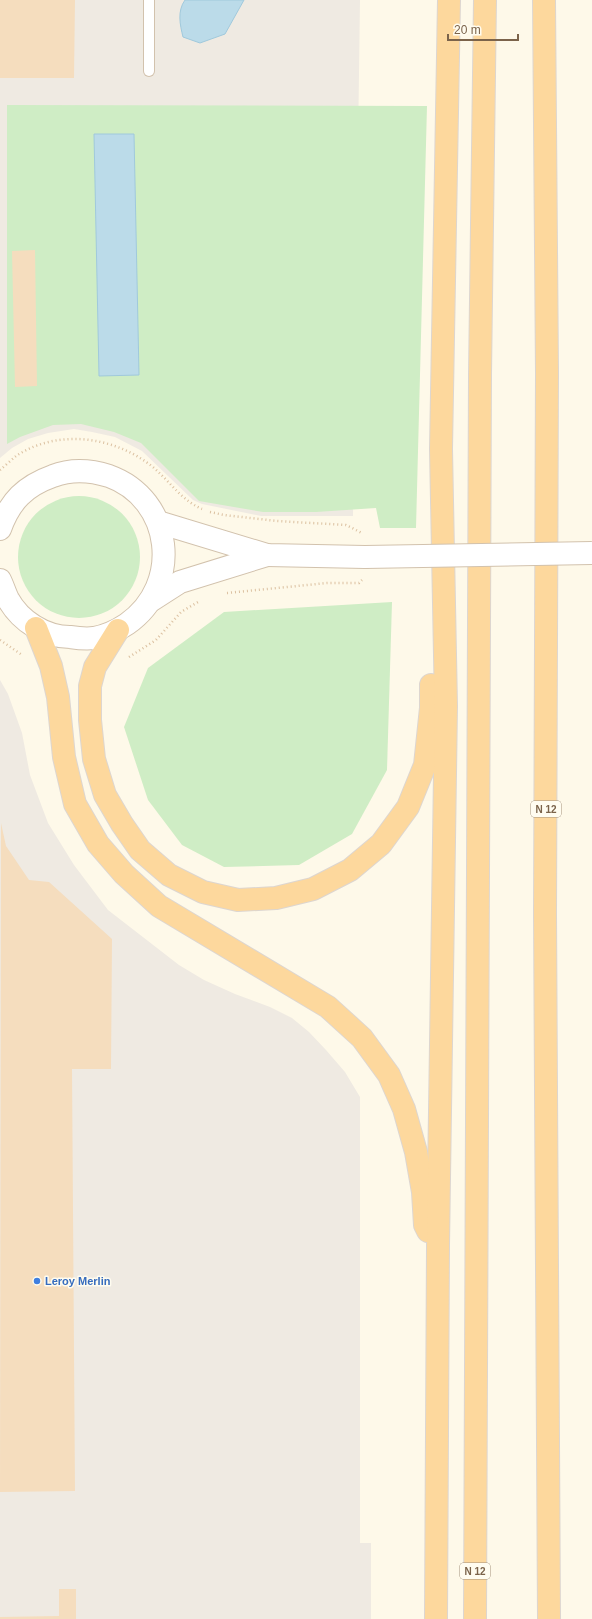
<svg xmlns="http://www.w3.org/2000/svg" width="592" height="1619" font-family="Helvetica,sans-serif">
  <rect width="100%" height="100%" fill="#fef9e9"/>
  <g fill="#efeae2">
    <polygon points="0,0 360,0 353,516 261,516 202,504 193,500 142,451 115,437 92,432 74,429 48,433 28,439 12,448 0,458"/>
    <polygon points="0,680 8,694 22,733 30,775 48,823 74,865 108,910 179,965 204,980 235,994 270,1007 292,1018 309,1032 326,1050 345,1072 360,1097 360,1543 371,1543 371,1619 0,1619"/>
  </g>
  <g fill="#cfedc5">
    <polygon points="7,105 427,106 416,528 380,528 376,508 316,512 263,512 199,501 141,443 114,432 81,424 53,425 20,437 7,444"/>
    <circle cx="79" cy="557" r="61"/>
    <polygon points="392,602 387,770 352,834 299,865 224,867 182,845 148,800 124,727 148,668 224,612"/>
  </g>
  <g fill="#bbdbe9" stroke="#a0c9dc">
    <path d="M185,0H244L225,34L200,43L183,37C180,25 177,11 185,0Z"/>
    <polygon points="94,134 134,134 139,375 99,376"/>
  </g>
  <g fill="#f5ddbe">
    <polygon points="0,0 75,0 74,78 0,78"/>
    <polygon points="35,250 37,386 15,387 12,251"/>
    <polygon points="1,823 6,846 29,880 49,882 112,939 111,1069 72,1069 75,1491 0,1492"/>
    <polygon points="59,1589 76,1589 76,1619 0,1619 0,1617 59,1616"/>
  </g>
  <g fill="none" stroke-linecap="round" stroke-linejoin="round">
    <g stroke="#d2c2ad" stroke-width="12">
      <polyline id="service" points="149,0 149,71"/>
    </g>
    <g stroke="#d2c2ad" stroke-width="24">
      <g id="tertiary">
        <polyline points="158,522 267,555 365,557"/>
        <path d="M0,529C10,501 25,486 53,476C71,469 90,470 109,476C173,499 183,585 127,624C118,630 105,636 94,638C86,639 77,638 70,637C45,637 20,621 8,599C5,593 3,586 0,580"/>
        <polyline points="152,600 180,582 267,555"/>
      </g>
    </g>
    <g stroke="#ddd6d0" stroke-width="24">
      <g id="trunk">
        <polyline points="544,0 547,373 545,913 549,1619"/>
        <polyline points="36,628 51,666 58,697 64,757 75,804 98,844 124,874 159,906 328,1007 362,1038 389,1075 404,1109 416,1152 423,1192 425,1225 428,1231"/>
        <polyline points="118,630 95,667 90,686 90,720 94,759 105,795 122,824 140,850 169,875 203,892 238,900 276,898 313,889 350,870 381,844 408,807 425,765 431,708 431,685"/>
        <polyline points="436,1619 438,1246 446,706 441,449 449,0"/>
        <polyline points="475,1619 480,375 485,0"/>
      </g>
    </g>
    <g stroke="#dbc0a0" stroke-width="2.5" stroke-dasharray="1 3" stroke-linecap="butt">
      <path d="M0,470C5,466 11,460 16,456C57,429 111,436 149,464C168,478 179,499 202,509"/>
      <polyline points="210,512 224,515 277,521 346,525 362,533"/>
      <polyline points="227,593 327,583 359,583 362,580"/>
      <polyline points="0,640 22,655"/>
      <polyline points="129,657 156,640 181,612 198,602"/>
    </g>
    <use href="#service" stroke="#fff" stroke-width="10"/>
    <use href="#tertiary" stroke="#fff" stroke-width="22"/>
    <use href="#trunk" stroke="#fdd89d" stroke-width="22"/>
    <g stroke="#d2c2ad" stroke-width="24" stroke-linecap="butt">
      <polyline id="tertiary-bridge" points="365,557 592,553"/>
    </g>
    <use href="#tertiary-bridge" stroke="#fff" stroke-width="22"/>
  </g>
  <circle fill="#3f7fe0" stroke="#fffcf0" stroke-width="1.5" cx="37" cy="1281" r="4"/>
  <g text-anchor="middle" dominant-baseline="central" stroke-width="3" stroke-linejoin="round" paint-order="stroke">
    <g fill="#fffcf0" stroke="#a3917c" stroke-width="1">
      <rect x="531" y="801" width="30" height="16" rx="3"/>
      <rect x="460" y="1563" width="30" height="16" rx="3"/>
    </g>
    <g font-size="10" font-weight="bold" fill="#7b634a">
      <text x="546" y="809">N 12</text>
      <text x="475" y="1571">N 12</text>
    </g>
    <g font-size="11" font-weight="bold" fill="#366cbe" stroke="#fffcf0" text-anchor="start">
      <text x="45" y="1281">Leroy Merlin</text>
    </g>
  </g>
  <path d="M448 34v6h70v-6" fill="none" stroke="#7b634a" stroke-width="2"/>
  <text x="454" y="34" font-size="12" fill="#7b634a" stroke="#fffcf0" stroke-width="3" paint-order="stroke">20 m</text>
</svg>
